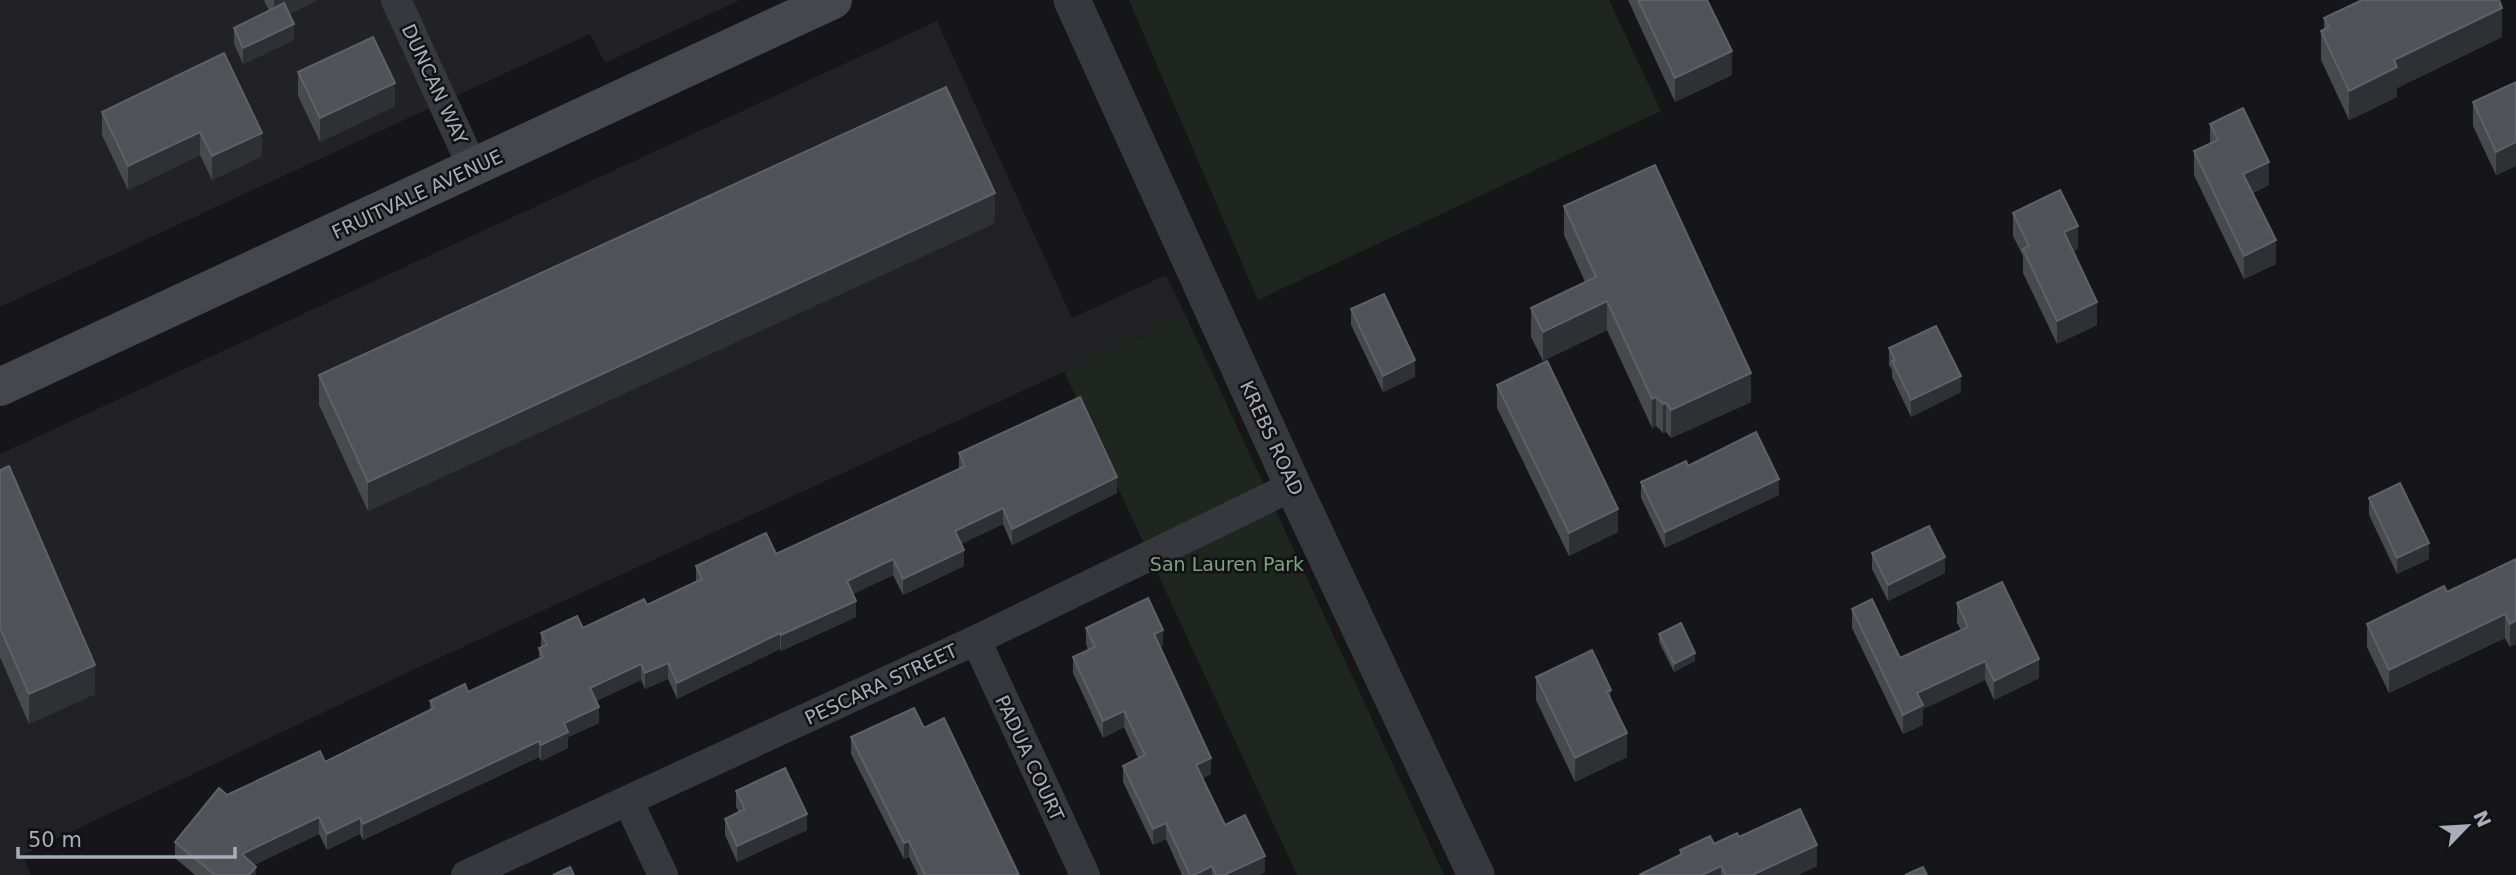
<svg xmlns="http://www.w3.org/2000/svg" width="2516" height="875" font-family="'DejaVu Sans',sans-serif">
  <rect width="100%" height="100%" fill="#161618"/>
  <g fill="#222225">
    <polygon points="0,0 740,0 605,63 590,34 0,307"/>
    <polygon points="937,21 1072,318 1166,275 1186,316 415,669 22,855 31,875 0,875 0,454"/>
  </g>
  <g fill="#1e261f">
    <polygon points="1129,0 1609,0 1661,111 1258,300"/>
    <polygon points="1186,316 1444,875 1297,875 1064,371"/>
  </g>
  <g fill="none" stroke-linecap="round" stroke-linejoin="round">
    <g stroke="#37383d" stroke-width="30">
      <polyline points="396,0 473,168"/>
      <polyline points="976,640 1085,875"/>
      <polyline points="628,801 663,875"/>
      <polyline points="466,875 976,640 1293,486"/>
    </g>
    <polyline stroke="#37383d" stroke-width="37" points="1072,0 1293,486 1476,875"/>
    <polyline stroke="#45474d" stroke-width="38" points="0,387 833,0"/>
  </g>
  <g fill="#47494d">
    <polygon points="264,0 318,0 289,14 294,40 243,64 234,44 234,28 269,11"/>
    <polygon points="1628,0 1707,0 1732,75 1675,102"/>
    <polygon points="2324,18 2502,37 2397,88 2397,97 2349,120 2321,60 2321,31 2324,29"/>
    <polygon points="224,53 262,156 212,180 200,155 128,190 102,135 102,112"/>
    <polygon points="298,72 395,106 320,142 298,96"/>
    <polygon points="2516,82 2516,166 2496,175 2473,126 2473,102"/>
    <polygon points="2210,124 2269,185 2253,193 2276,264 2244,279 2194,175 2194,151 2210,143"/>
    <polygon points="1564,206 1751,402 1671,438 1666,432 1663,433 1656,426 1652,428 1607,330 1543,361 1531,337 1531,308 1585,282 1564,235"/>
    <polygon points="2013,213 2078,249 2073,251 2097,325 2057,344 2023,273 2023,256 2013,236"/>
    <polygon points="995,223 368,511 319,405 319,375"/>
    <polygon points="1351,309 1415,377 1383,392 1351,325"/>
    <polygon points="1889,348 1961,392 1911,417 1892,377 1892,370 1889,365"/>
    <polygon points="1497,385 1618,532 1569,556 1497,408"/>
    <polygon points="959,453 1117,493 1012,545 1003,524 961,544 964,566 903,595 893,575 853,594 856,617 781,651 780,649 677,699 668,679 645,689 641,680 596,701 599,723 568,737 568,748 541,761 539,757 363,840 360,834 327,850 319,834 254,865 256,875 195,875 175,858 175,842 227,795 325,762 430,710 430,701 468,692 539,659 539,648 541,647 541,633 583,628 647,605 696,582 696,566 776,554 959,469"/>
    <polygon points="1688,466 1779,495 1665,548 1641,498 1641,482"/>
    <polygon points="0,470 95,694 29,724 0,657"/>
    <polygon points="2369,498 2429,559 2397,574 2369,515"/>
    <polygon points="1872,553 1945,573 1888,601 1872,569"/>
    <polygon points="2516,559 2510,647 2505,638 2389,693 2367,647 2367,624 2447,592"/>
    <polygon points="1957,603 2039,678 1994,700 1985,680 1923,709 1923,725 1903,734 1852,628 1852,609 1900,658 1961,630 1957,623"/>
    <polygon points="1086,628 1163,646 1160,647 1211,774 1203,778 1225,825 1265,872 1259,875 1182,875 1166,839 1153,845 1123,782 1123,766 1138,758 1124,727 1103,738 1073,673 1073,657 1088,650 1086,644"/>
    <polygon points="1659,634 1695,661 1674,672 1659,642"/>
    <polygon points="1536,677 1627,757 1575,782 1536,700"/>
    <polygon points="924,728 1019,875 918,875 909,857 904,859 851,754 851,737"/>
    <polygon points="736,791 807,830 737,862 725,835 725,819 739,812 736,807"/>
    <polygon points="1739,837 1817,866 1798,875 1639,875 1680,855 1680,850 1714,844"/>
  </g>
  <g fill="#2f3033">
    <polygon points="274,0 318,0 274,21"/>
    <polygon points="2502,8 2502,37 2397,88 2397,97 2349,120 2349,91 2394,60"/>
    <polygon points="294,24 294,40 243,64 243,48"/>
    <polygon points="1732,51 1732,75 1675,102 1675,78"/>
    <polygon points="395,83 395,106 320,142 320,118"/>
    <polygon points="200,132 200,155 128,190 128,166"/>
    <polygon points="262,133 262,156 212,180 212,156"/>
    <polygon points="2516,142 2516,166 2496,175 2496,152"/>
    <polygon points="2269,162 2269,185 2243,197 2243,174"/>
    <polygon points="995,193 995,223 368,511 368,482"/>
    <polygon points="2078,226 2078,249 2064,256 2064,232"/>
    <polygon points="2276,240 2276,264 2244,279 2244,256"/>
    <polygon points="1607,301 1607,330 1543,361 1543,332"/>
    <polygon points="2097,302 2097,325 2057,344 2057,321"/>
    <polygon points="1415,360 1415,377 1383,392 1383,376"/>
    <polygon points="1751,373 1751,402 1671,438 1671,410"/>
    <polygon points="1961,376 1961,392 1911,417 1911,400"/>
    <polygon points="1656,397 1656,426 1652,428 1652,399"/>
    <polygon points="1666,403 1666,432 1663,433 1663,404"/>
    <polygon points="1117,477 1117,493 1012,545 1012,529"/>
    <polygon points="1779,479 1779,495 1665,548 1665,532"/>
    <polygon points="1003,508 1003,524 955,547 955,531"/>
    <polygon points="1618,509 1618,532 1569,556 1569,533"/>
    <polygon points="2429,543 2429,559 2397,574 2397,558"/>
    <polygon points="964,550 964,566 903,595 903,579"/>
    <polygon points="1945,557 1945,573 1888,601 1888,585"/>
    <polygon points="893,559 893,575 847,597 847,581"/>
    <polygon points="856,601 856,617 781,651 781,635"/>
    <polygon points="2505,614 2505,638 2389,693 2389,670"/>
    <polygon points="2516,620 2516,644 2510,647 2510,624"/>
    <polygon points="1163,630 1163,646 1154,651 1154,634"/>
    <polygon points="780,633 780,649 677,699 677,683"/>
    <polygon points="1695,653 1695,661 1674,672 1674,664"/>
    <polygon points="2039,659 2039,678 1994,700 1994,681"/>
    <polygon points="1985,661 1985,680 1923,709 1923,725 1903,734 1903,715 1917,693"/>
    <polygon points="668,663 668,679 645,689 645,673"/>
    <polygon points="641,664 641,680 590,704 590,688"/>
    <polygon points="95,665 95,694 29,724 29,694"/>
    <polygon points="1611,690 1611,713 1607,692"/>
    <polygon points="599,707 599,723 568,737 568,748 541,761 541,745 564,723"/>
    <polygon points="1124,711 1124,727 1103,738 1103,721"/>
    <polygon points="1627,733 1627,757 1575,782 1575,758"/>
    <polygon points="539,741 539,757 363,840 363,824"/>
    <polygon points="1211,758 1211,774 1196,781 1196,765"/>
    <polygon points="807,814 807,830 737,862 737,846"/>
    <polygon points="319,817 319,834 242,871 242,854"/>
    <polygon points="360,818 360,834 327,850 327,834"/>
    <polygon points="1166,823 1166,839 1153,845 1153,829"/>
    <polygon points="909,841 909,857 904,859 904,843"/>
    <polygon points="1817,845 1817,866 1798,875 1752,875"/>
    <polygon points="1265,856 1265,872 1259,875 1224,875"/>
    <polygon points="1212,866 1212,875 1194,875"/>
    <polygon points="1721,866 1721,875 1702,875"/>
    <polygon points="256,867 256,875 249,875"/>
  </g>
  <g fill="#525359" stroke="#5f6168" stroke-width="2">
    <polygon points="1638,0 1707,0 1732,51 1675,78"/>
    <polygon points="2362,0 2499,0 2502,8 2394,60 2397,67 2349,91 2321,31 2329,27 2324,18"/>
    <polygon points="284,3 294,24 243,48 234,28"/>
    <polygon points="373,37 395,83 320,118 298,72"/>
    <polygon points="224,53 262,133 212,156 200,132 128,166 102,112"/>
    <polygon points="2516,82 2516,142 2496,152 2473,102"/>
    <polygon points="946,87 995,193 368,482 319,375"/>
    <polygon points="2243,108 2269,162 2243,174 2276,240 2244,256 2194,151 2218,140 2210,124"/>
    <polygon points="1655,165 1751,373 1671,410 1666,403 1663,404 1656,397 1652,399 1607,301 1543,332 1531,308 1596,277 1564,206"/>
    <polygon points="2060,190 2078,226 2064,232 2097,302 2057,321 2023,249 2029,246 2013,213"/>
    <polygon points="1384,294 1415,360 1383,376 1351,309"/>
    <polygon points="1936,326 1961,376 1911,400 1892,361 1895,360 1889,348"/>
    <polygon points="1547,361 1618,509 1569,533 1497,385"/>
    <polygon points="1080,397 1117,477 1012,529 1003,508 955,531 964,550 903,579 893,559 847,581 856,601 781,635 780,633 677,683 668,663 645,673 641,664 590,688 599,707 564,723 568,732 541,745 539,741 363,824 360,818 327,834 319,817 242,854 256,867 249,875 215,875 175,842 219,788 227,795 320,751 325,762 434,708 430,701 465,684 468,692 543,657 539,648 547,645 541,633 577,616 583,628 644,599 647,605 702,579 696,566 766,533 776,554 959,469 965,466 959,453"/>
    <polygon points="1756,432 1779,479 1665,532 1641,482 1686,461 1688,466"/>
    <polygon points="9,466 95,665 29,694 0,628 0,470"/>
    <polygon points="2400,483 2429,543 2397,558 2369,498"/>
    <polygon points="1929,526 1945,557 1888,585 1872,553"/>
    <polygon points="2516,559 2516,620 2510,624 2505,614 2389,670 2367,624 2444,586 2447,592"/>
    <polygon points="2002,582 2039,659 1994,681 1985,661 1917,693 1923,705 1903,715 1852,609 1872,599 1900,658 1968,627 1957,603"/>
    <polygon points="1148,598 1163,630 1154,634 1211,758 1196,765 1225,825 1245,815 1265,856 1224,875 1216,875 1212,866 1194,875 1190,875 1166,823 1153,829 1123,766 1145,755 1124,711 1103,721 1073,657 1095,647 1086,628"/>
    <polygon points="1681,623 1695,653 1674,664 1659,634"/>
    <polygon points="1592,650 1611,690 1607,692 1627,733 1575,758 1536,677"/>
    <polygon points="914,708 924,728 944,718 1019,875 925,875 909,841 904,843 851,737"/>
    <polygon points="785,768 807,814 737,846 725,819 745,809 736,791"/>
    <polygon points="1800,809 1817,845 1752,875 1726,875 1721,866 1702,875 1639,875 1682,854 1680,850 1710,836 1714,844 1737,833 1739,837"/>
    <polygon points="570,867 574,875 553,875"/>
    <polygon points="1923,867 1927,875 1905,875"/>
  </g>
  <g text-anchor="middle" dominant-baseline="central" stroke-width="5" stroke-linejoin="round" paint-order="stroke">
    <g font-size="19" fill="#a8adb8" stroke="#111113">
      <text transform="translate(435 84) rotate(65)">DUNCAN WAY</text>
      <text transform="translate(417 194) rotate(-25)">FRUITVALE AVENUE</text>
      <text transform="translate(1272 438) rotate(65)">KREBS ROAD</text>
      <text transform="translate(881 684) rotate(-25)">PESCARA STREET</text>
      <text transform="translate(1030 758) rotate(65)">PADUA COURT</text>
    </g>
    <g font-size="19" fill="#7fa381" stroke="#111113">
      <text x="1227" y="564">San Lauren Park</text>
    </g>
  </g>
  <g transform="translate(2467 826) rotate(65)" stroke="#111113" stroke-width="5" paint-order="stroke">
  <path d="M0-5L12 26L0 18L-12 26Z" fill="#a8adb8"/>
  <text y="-10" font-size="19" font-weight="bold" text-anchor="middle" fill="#a8adb8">N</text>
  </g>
  <path d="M18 847v10h217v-10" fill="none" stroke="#a8adb8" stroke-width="3.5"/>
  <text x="28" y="847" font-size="21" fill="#a8adb8" stroke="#111113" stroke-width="5" paint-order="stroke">50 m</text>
</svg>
